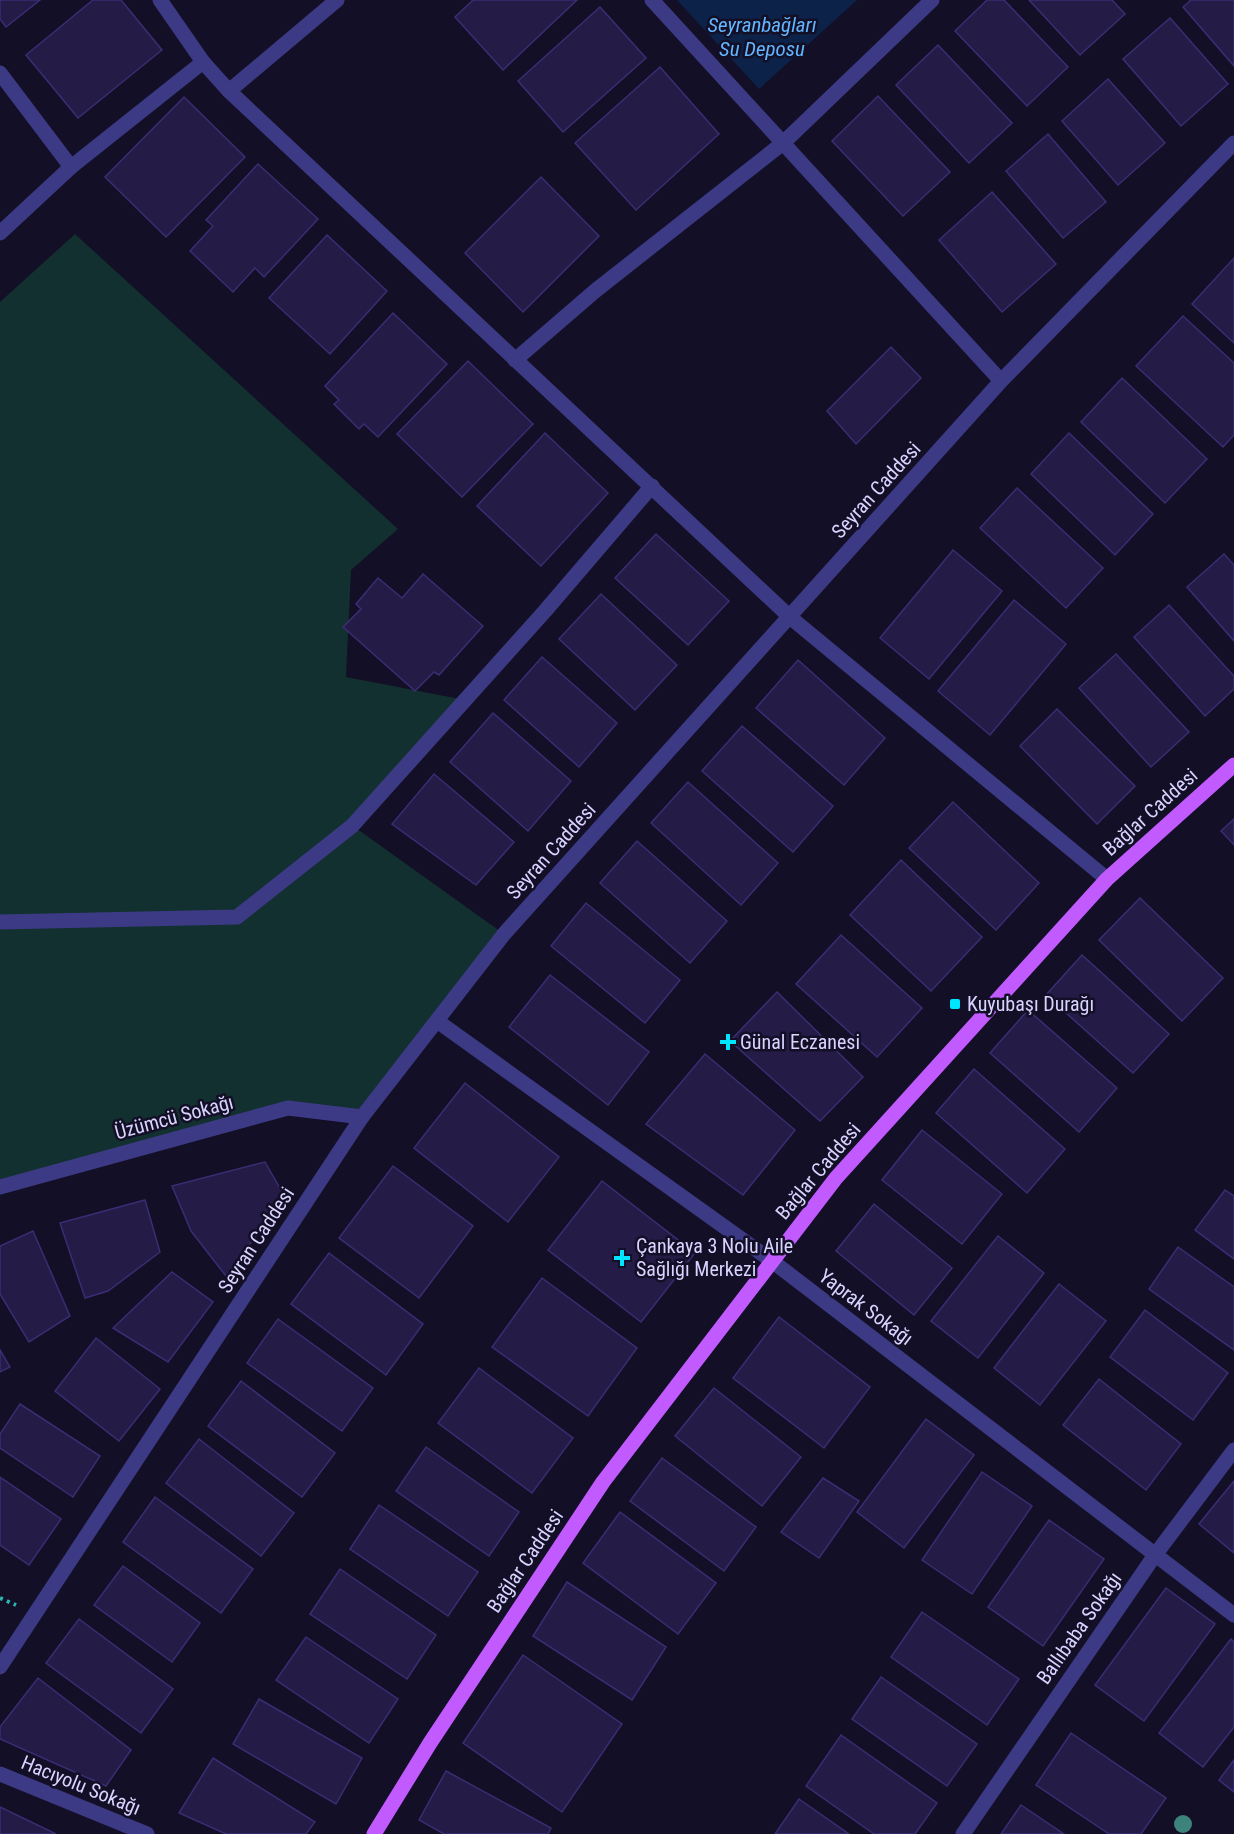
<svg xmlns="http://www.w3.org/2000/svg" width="1234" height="1834" font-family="'Roboto Condensed',sans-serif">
  <rect width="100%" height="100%" fill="#130f26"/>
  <polygon fill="#12302f" points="75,234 398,529 351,570 346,677 465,700 353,826 504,934 362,1117 288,1108 0,1187 0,302"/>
  <polygon fill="#0c2248" points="677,0 857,0 759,89"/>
  <g fill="#241b47" stroke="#3b2d73" stroke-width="1.5">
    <polygon points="0,0 40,0 6,27 0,19"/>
    <polygon points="93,0 121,0 162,50 78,118 26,55"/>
    <polygon points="473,0 577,0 503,70 455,17"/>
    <polygon points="987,0 1004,0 1068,67 1027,106 955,31"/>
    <polygon points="1029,0 1112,0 1125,14 1080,55"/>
    <polygon points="1191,0 1234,0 1234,66 1183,7"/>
    <polygon points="600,7 646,58 563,132 518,81"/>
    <polygon points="1170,18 1228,84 1181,126 1123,59"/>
    <polygon points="938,45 1012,123 969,163 896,85"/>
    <polygon points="660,67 719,134 636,210 575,143"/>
    <polygon points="1108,79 1165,143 1118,185 1062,121"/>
    <polygon points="878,96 950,172 903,216 832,141"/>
    <polygon points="184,97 245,157 166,237 105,177"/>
    <polygon points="1048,134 1106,202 1063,238 1006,171"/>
    <polygon points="258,164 318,219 264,277 255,268 233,292 190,251 213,226 206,220"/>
    <polygon points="541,177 599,236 523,312 465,253"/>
    <polygon points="992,192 1056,264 1002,312 939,240"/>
    <polygon points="327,235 387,291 330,354 269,298"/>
    <polygon points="1234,258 1234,343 1192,304"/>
    <polygon points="393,313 447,364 378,437 364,424 359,429 334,404 339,400 325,386"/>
    <polygon points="1183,316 1234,363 1234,435 1223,447 1136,366"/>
    <polygon points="891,347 921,378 856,444 827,411"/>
    <polygon points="468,361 533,424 462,497 397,434"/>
    <polygon points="1122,378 1207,459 1165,503 1081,422"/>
    <polygon points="545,433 608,493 541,566 477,506"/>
    <polygon points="1069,433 1153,514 1115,555 1031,474"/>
    <polygon points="1017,488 1103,568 1066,608 980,528"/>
    <polygon points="656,534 729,601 688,645 615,578"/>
    <polygon points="953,550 1002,591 929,679 880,638"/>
    <polygon points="1224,554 1234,565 1234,641 1187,587"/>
    <polygon points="423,574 483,626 439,675 434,672 415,691 343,627 361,609 356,604 378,578 402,598"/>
    <polygon points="601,594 677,665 635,710 559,639"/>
    <polygon points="1014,600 1066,644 990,735 938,691"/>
    <polygon points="1169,605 1234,676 1234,689 1205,716 1134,637"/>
    <polygon points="1116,654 1189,732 1151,767 1079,688"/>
    <polygon points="542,657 617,723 579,767 504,700"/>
    <polygon points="798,660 885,738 844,785 756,708"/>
    <polygon points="1057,709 1135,786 1097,824 1020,746"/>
    <polygon points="493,713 571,781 528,831 450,762"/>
    <polygon points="742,726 833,806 793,852 702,771"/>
    <polygon points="434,774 514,842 476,885 392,824"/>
    <polygon points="688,782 778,863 741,905 651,823"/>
    <polygon points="953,802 1039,883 996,930 909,848"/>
    <polygon points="1234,819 1234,845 1221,831"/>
    <polygon points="637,841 727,921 690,963 600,883"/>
    <polygon points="901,860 982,937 931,991 850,915"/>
    <polygon points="1140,898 1223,978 1182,1021 1099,940"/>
    <polygon points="586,903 680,980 645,1023 551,946"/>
    <polygon points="841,935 922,1008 877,1057 796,984"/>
    <polygon points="1082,955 1169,1034 1133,1073 1046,995"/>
    <polygon points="550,975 649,1052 608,1105 509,1027"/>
    <polygon points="777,992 863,1077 820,1121 730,1041"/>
    <polygon points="1028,1010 1117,1088 1079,1132 990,1053"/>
    <polygon points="705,1054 795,1130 743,1195 646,1124"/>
    <polygon points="974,1069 1065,1149 1027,1193 936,1113"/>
    <polygon points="465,1083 559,1157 508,1222 414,1148"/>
    <polygon points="922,1130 1002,1194 962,1244 882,1180"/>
    <polygon points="265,1162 285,1197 226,1276 191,1231 172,1186"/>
    <polygon points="393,1166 473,1226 419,1298 339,1238"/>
    <polygon points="602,1181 695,1253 641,1322 548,1250"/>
    <polygon points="1225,1190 1234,1196 1234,1259 1195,1230"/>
    <polygon points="145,1200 160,1252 108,1291 85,1298 60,1223"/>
    <polygon points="874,1204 952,1268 914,1315 836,1251"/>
    <polygon points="33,1231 70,1316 29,1342 0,1294 0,1246"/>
    <polygon points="998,1236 1044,1273 978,1358 931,1321"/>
    <polygon points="1178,1247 1234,1287 1234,1350 1149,1289"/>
    <polygon points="329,1253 423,1324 386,1375 291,1304"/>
    <polygon points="172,1272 213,1302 168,1362 113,1328"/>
    <polygon points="542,1278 637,1348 588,1416 492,1347"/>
    <polygon points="1059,1284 1106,1321 1040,1405 994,1368"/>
    <polygon points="1145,1310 1228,1373 1193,1420 1110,1357"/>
    <polygon points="779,1317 870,1387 824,1448 733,1378"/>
    <polygon points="278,1319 373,1388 342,1431 247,1363"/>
    <polygon points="96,1338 160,1389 119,1441 55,1391"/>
    <polygon points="0,1350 10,1367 0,1372"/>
    <polygon points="479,1368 573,1438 532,1493 438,1423"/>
    <polygon points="1099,1379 1181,1444 1146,1490 1063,1425"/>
    <polygon points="241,1381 335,1453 302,1497 208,1426"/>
    <polygon points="714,1388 801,1457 762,1506 675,1436"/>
    <polygon points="20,1404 100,1456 73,1497 0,1448 0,1434"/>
    <polygon points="926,1419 974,1455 904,1548 857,1512"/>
    <polygon points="199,1439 294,1513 261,1556 166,1483"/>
    <polygon points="426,1447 519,1512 489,1556 396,1491"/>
    <polygon points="662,1458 756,1527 724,1571 630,1501"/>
    <polygon points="982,1472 1032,1506 972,1594 922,1560"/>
    <polygon points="0,1477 61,1519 29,1565 0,1545"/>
    <polygon points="823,1478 859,1501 819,1558 781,1532"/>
    <polygon points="1234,1481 1234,1553 1199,1524"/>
    <polygon points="155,1497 253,1569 221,1613 123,1542"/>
    <polygon points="379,1505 478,1572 448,1616 350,1549"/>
    <polygon points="620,1512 716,1583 678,1634 583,1563"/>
    <polygon points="1049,1520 1104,1559 1043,1646 988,1607"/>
    <polygon points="123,1566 200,1623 172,1662 94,1605"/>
    <polygon points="340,1569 436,1635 407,1679 310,1614"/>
    <polygon points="567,1582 666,1647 632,1700 533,1636"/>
    <polygon points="1166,1588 1215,1624 1144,1721 1095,1685"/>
    <polygon points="922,1612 1019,1679 987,1725 891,1657"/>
    <polygon points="79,1619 173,1689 141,1733 46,1663"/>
    <polygon points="306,1637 398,1699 369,1743 276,1680"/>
    <polygon points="1231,1639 1234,1642 1234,1727 1203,1767 1159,1733"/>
    <polygon points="523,1655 622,1724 562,1812 463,1743"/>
    <polygon points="881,1677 977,1744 947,1786 852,1719"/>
    <polygon points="38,1678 131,1750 106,1786 0,1739 0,1727"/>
    <polygon points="259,1699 362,1758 336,1804 233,1744"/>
    <polygon points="1071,1733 1166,1798 1141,1834 1109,1834 1036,1785"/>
    <polygon points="841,1735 937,1803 915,1834 874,1834 806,1786"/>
    <polygon points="213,1758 315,1822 306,1834 226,1834 179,1813"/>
    <polygon points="1234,1760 1234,1792 1219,1780"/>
    <polygon points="446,1771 551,1828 548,1834 444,1834 419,1820"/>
    <polygon points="799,1799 849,1834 775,1834"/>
    <polygon points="1021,1805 1064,1834 1001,1834"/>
    <polygon points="0,1807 56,1834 0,1834"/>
  </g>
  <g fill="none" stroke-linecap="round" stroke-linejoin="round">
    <polyline stroke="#2fb8b0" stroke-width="4" stroke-dasharray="3 4.5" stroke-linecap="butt" points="0,1598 16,1605"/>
    <g stroke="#3d3a85" stroke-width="15">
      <polyline points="160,0 203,62 229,91 791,618 1107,879"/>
      <polyline points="652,0 1001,381"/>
      <polyline points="0,73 71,167"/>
      <polyline points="229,91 337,0"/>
      <polyline points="0,233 71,167 203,62"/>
      <polyline points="515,360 595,291 783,143 932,0"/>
      <polyline points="0,922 237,917 352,826 545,611 652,486"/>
      <polyline points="437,1021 772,1261 1234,1615"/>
      <polyline points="0,1187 288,1108 362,1117"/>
      <polyline points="0,1667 362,1117 504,934 1001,381 1234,143"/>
      <polyline points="0,1774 147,1834"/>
      <polyline points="963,1834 1155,1555 1234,1450"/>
    </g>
    <polyline stroke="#c25bff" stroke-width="15" points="374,1834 430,1743 603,1482 836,1178 1107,879 1234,765"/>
  </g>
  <circle fill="#3d827b" cx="1183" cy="1824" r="9"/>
  <g fill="#00e5ff" stroke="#130f26" stroke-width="2">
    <rect x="949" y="998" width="12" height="12" rx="3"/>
    <path d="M725 1033h6v6h6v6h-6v6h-6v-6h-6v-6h6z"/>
    <path d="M619 1249h6v6h6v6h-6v6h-6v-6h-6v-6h6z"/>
  </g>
  <g text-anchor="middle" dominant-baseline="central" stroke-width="5" stroke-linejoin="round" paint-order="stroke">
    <g font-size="20" fill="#d9d4ff" stroke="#130f26">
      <text transform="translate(876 490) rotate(-48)">Seyran Caddesi</text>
      <text transform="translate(1150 812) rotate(-42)">Bağlar Caddesi</text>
      <text transform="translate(551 851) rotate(-48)">Seyran Caddesi</text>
      <text transform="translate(174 1117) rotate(-15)">Üzümcü Sokağı</text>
      <text transform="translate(818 1171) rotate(-50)">Bağlar Caddesi</text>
      <text transform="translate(256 1240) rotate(-57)">Seyran Caddesi</text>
      <text transform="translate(866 1307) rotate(37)">Yaprak Sokağı</text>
      <text transform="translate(525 1561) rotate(-56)">Bağlar Caddesi</text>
      <text transform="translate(1079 1628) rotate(-55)">Ballıbaba Sokağı</text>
      <text transform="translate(81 1785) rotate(22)">Hacıyolu Sokağı</text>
    </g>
    <g font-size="20" fill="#d9d4ff" stroke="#130f26" text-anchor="start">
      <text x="967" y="1004">Kuyubaşı Durağı</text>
      <text x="740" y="1042">Günal Eczanesi</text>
      <text x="636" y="1246">Çankaya 3 Nolu Aile<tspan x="636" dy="23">Sağlığı Merkezi</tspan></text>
    </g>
    <g font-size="21" font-style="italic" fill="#62b6ff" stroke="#130f26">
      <text x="762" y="25">Seyranbağları<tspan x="762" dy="24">Su Deposu</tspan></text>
    </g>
  </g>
</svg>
